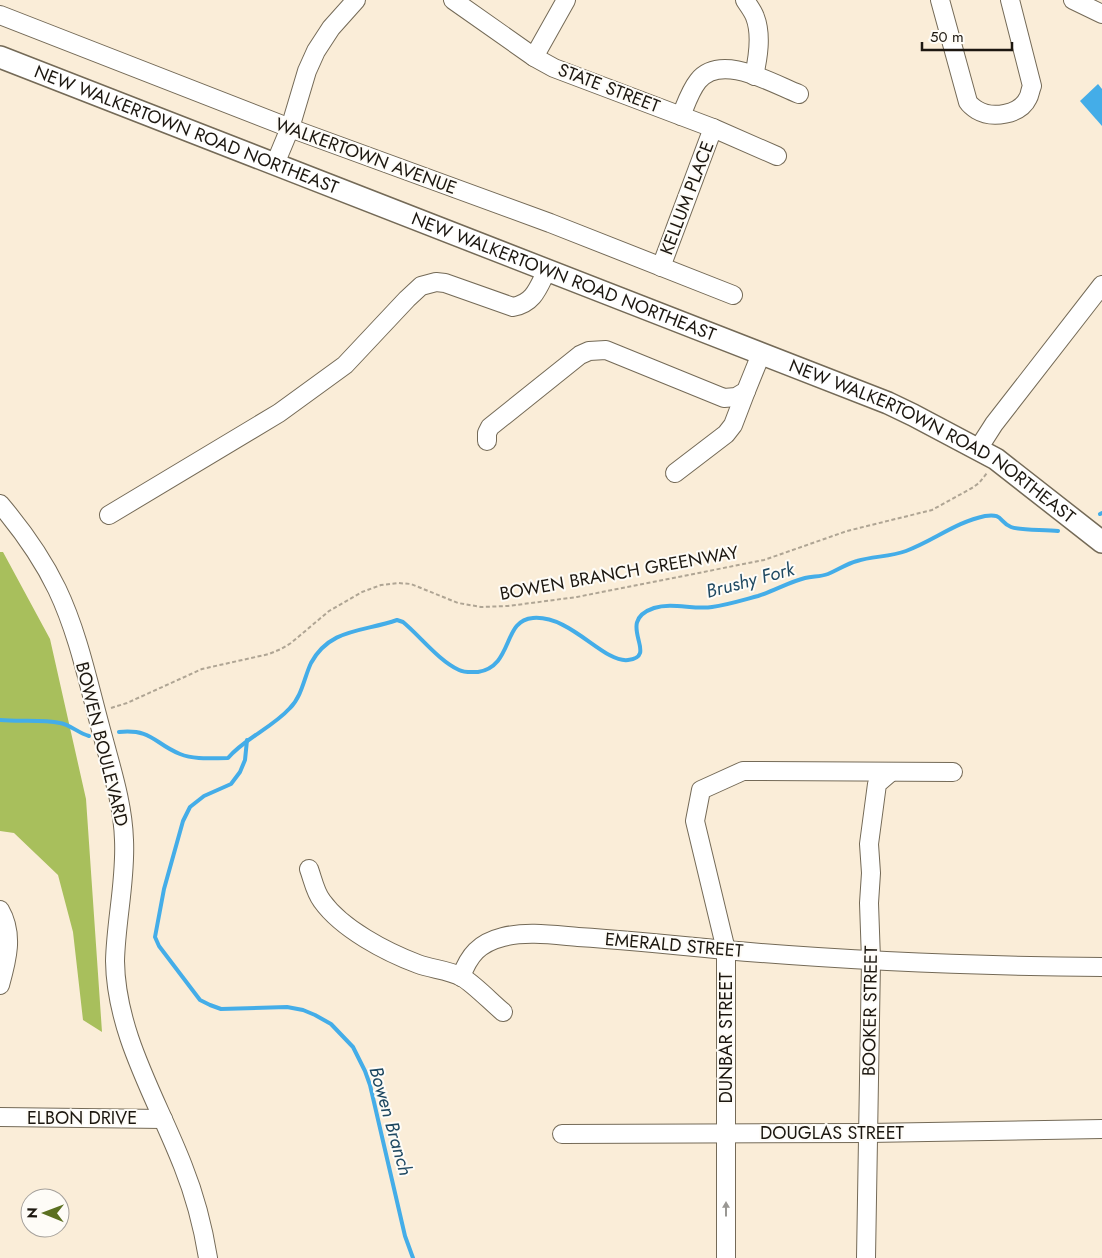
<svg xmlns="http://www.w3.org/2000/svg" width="1102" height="1258" font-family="Jost,sans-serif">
  <rect width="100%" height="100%" fill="#faedd8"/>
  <polygon fill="#a8bf5c" points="0,552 3,552 50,639 86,799 102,1032 83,1020 73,932 58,875 14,833 0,831"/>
  <polygon fill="#44ade8" points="1098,84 1102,89 1102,126 1080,101"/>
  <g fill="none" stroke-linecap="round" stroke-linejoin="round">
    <g stroke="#44ade8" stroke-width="4">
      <polyline points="1100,514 1102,513"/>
      <path d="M0,720C20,722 41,719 60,723C71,725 78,733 89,736"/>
      <path d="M119,732C153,729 153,743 180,754C195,760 212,758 228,758C245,738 272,728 290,708C302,696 304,678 311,663C330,628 363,632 397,620L403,622C420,636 439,661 459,670C465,673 472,672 478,672C514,666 502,620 533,618C571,615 603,663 628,660C661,656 613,622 654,608C672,602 694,610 712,607C727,605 743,600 758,596C774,591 789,582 805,578C813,576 820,577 828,574C838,570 846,564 857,561C873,556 890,557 906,551C933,541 956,522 985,516C1003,513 999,522 1011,527C1021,531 1046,529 1058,531"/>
      <polyline points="247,740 245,760 240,772 231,784 204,796 190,807 183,821 164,889 155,937 159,946 200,1000 210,1005 221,1009 287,1007 303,1010 315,1015 331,1024 353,1047 365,1071 370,1085 405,1236 413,1258"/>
    </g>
    <g stroke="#746a57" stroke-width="20">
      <g id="minor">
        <polyline points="453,0 534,57 554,68 713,128 777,156"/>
        <path d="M745,0C748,5 753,11 755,17C762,35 758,58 754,76"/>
        <path d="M940,0L968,102C970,105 974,108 977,110C992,119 1020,115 1028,98C1030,95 1030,90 1032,86L1010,0"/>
        <polyline points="1073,0 1102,14"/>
        <polyline points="0,15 290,128 550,223 733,295"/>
        <polyline points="534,57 566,0"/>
        <path d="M681,116C686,104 690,91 698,81C721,52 773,84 799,94"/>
        <polyline points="275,164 290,128 307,71 316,51 331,28 356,0"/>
        <polyline points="661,267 713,128"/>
        <polyline points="487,441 487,433 490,427 580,355 589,351 606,350 724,398 736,397 746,391 761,354"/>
        <polyline points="978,449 994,424 1102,285"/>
        <polyline points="675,473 726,434 733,425 746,391"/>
        <path d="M0,504C22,530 42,558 57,589C79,635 89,687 103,737C112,771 123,805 124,840C126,880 116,920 115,961C116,1034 157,1099 183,1166C195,1196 203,1227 208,1258"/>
        <path d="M109,515L279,413L345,365L407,299L421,286L436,282L445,283L513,307C534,303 538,288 547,270"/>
        <path d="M309,869C313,880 315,892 322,901C342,929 386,952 418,964C431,969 449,970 462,977C475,985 491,1002 503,1012"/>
        <path d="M0,910C14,934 7,960 0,985"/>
        <path d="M461,977C469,955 479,943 503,937C526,931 554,935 578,937C627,940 676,945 725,950C850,961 976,966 1102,967"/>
        <polyline points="0,1117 163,1119"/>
        <polyline points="562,1134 868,1133 1102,1129"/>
        <polyline points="726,1258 726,950 695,821 701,790 743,771 953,772"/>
        <polyline points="866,1258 871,960 869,903 871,873 869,844 877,784 891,772"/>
      </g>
    </g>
    <g stroke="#746a57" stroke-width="24">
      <g id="major">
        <path id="s1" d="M0,57L888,403L913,415L996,459L1102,542"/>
      </g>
    </g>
    <polyline stroke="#afa594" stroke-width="2" stroke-dasharray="4 2.5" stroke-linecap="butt" points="111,708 127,703 202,669 269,654 281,649 291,643 329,611 362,592 381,585 398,583 411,584 458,603 481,607 508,606 577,597 764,560 847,531 932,510 972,488 979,483 987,473"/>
    <use href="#minor" stroke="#fff" stroke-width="18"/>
    <use href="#major" stroke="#fff" stroke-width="21"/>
  </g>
  <defs><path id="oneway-solid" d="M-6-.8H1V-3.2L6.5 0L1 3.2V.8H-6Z" transform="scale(1.25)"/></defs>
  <use fill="#999793" href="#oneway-solid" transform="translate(726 1209) rotate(-90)"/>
  <g text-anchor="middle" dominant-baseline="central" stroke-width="4" stroke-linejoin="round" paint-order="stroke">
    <g font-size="18" fill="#1c1710" stroke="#fefcf7">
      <text transform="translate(609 88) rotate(21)">STATE STREET</text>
      <text stroke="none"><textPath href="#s1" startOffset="200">NEW WALKERTOWN ROAD NORTHEAST</textPath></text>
      <text transform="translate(366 156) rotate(20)">WALKERTOWN AVENUE</text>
      <text transform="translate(687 198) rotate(-69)">KELLUM PLACE</text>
      <text stroke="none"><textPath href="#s1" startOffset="605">NEW WALKERTOWN ROAD NORTHEAST</textPath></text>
      <text stroke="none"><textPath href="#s1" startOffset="1010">NEW WALKERTOWN ROAD NORTHEAST</textPath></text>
      <text transform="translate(619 573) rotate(-10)">BOWEN BRANCH GREENWAY</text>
      <text transform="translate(102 744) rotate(76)">BOWEN BOULEVARD</text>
      <text transform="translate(674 945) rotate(5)">EMERALD STREET</text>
      <text transform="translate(870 1011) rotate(-89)">BOOKER STREET</text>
      <text transform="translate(726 1038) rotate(-90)">DUNBAR STREET</text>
      <text x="82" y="1118">ELBON DRIVE</text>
      <text x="832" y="1133">DOUGLAS STREET</text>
    </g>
    <g font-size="19" font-style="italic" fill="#1f4962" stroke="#fefcf7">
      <text transform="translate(750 580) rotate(-15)">Brushy Fork</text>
      <text transform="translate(391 1121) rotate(74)">Bowen Branch</text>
    </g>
  </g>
  <g transform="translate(45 1213) rotate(271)"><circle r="24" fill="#fefcf7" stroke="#a4a09b"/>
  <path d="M0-4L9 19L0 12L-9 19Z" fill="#5b7020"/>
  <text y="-8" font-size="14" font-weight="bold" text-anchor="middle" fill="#1c1710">N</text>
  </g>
  <path d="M922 42v8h90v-8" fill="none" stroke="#1c1710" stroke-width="2.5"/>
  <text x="930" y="42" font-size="15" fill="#1c1710" stroke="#fefcf7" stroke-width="4" paint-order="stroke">50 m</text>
</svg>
